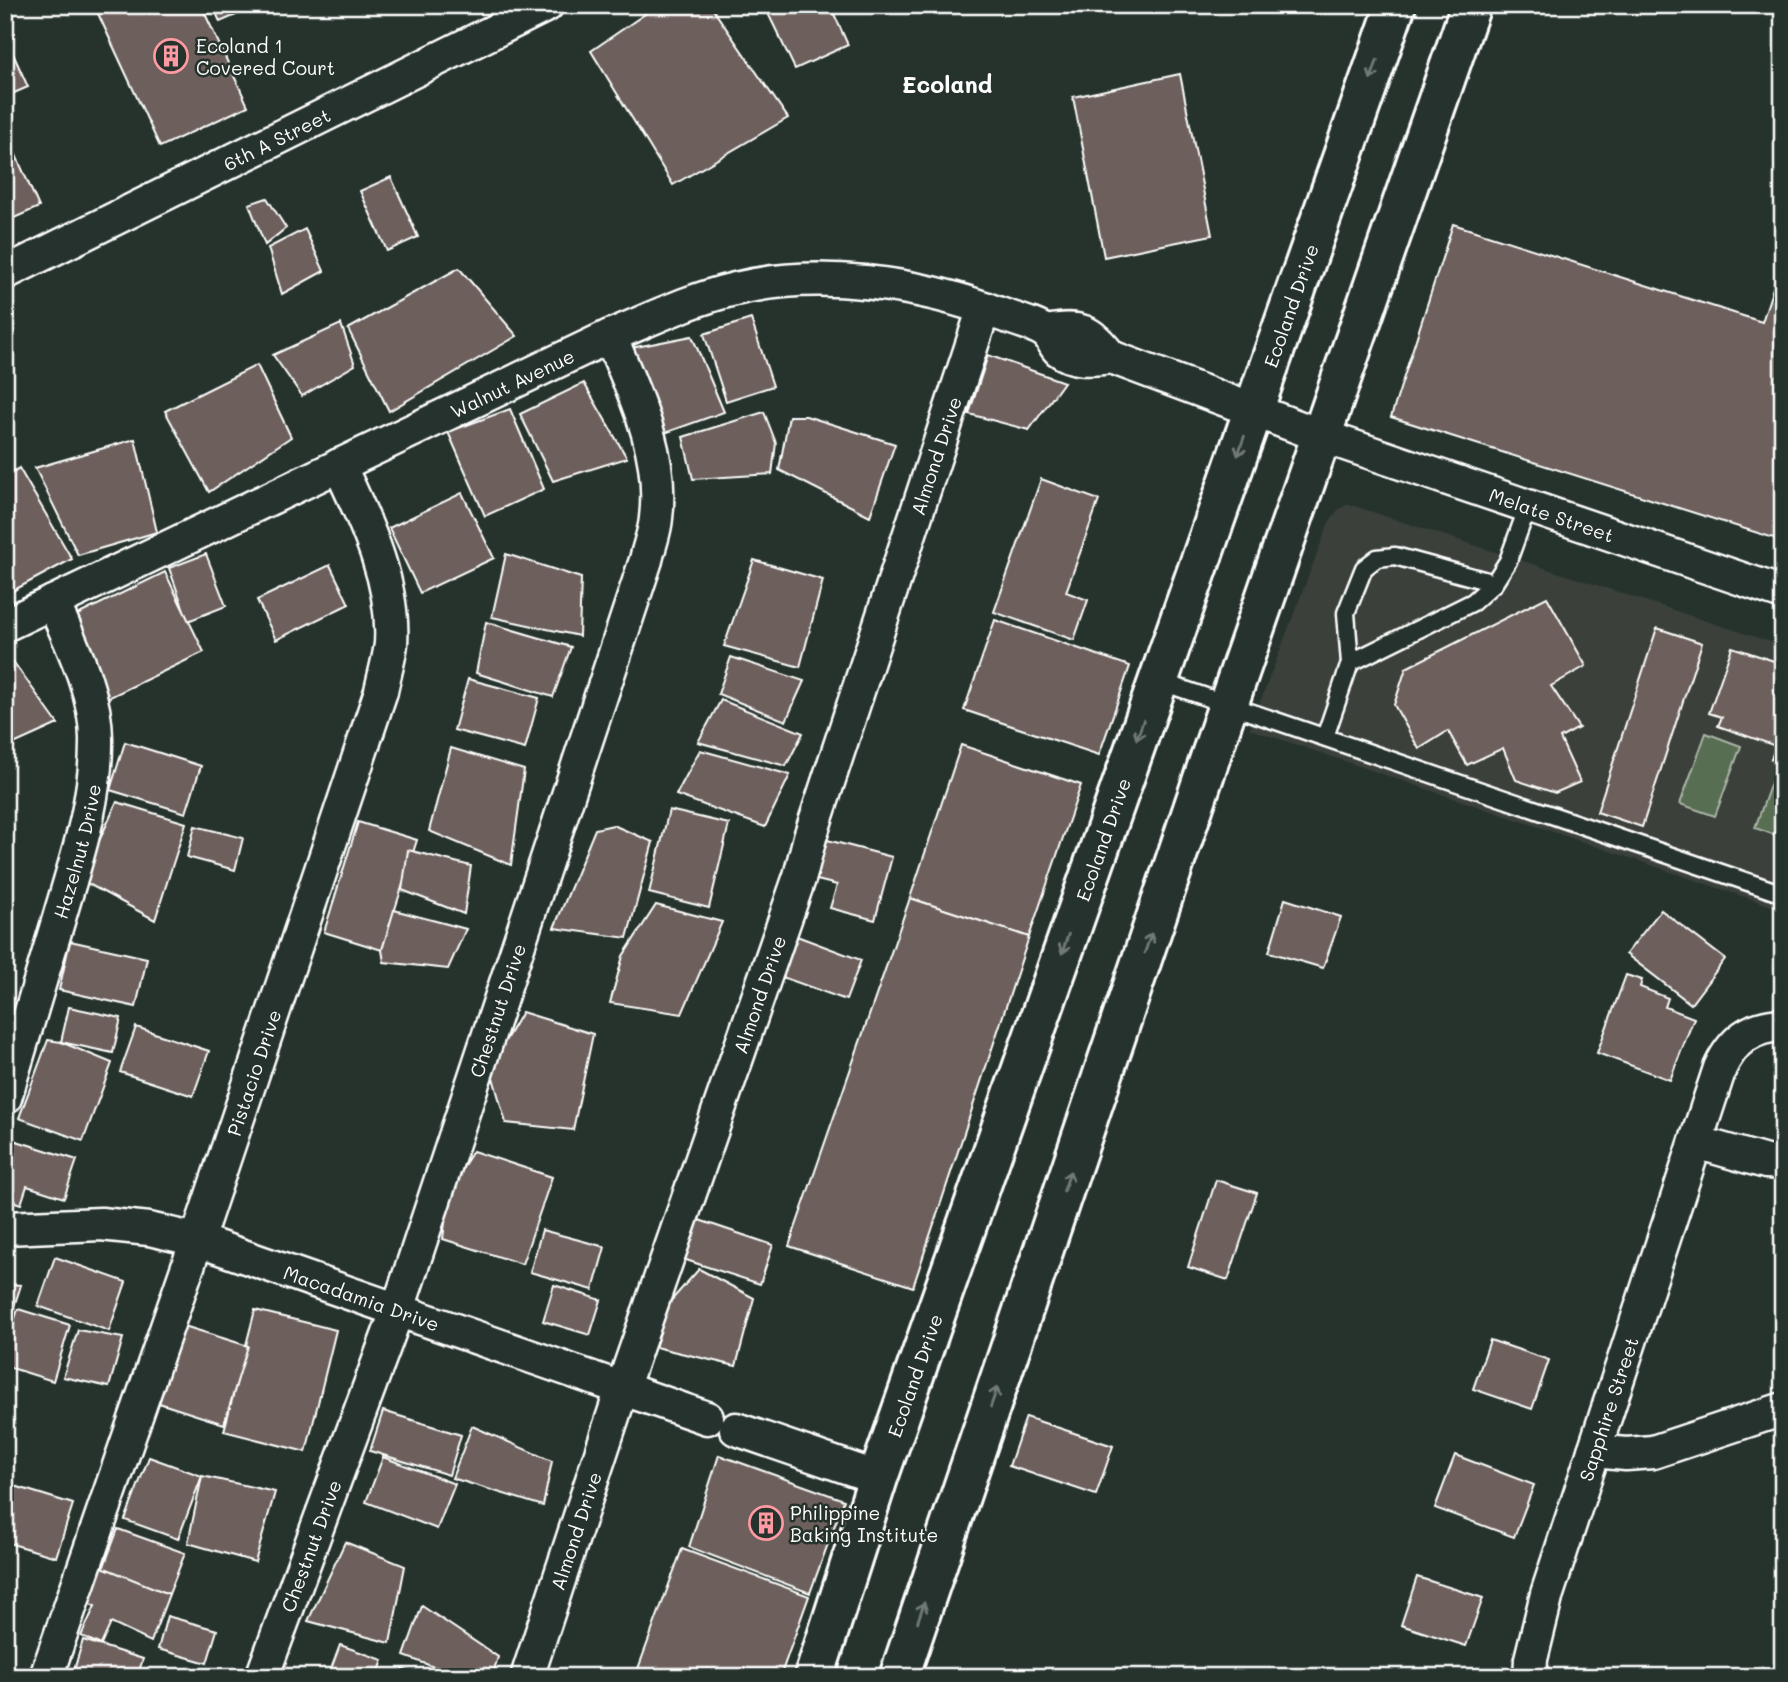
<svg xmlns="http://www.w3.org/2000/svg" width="1788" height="1682" font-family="Mali,sans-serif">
  <rect width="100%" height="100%" fill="#26332d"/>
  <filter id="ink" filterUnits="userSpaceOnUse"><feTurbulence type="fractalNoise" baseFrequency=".0143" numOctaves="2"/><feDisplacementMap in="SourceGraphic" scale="14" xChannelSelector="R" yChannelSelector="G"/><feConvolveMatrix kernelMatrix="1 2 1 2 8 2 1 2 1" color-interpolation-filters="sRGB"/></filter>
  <g filter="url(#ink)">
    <polygon fill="#3b413b" points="1348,504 1783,646 1783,910 1250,729 1329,522 1339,509"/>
    <g fill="#596e52" stroke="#acb6a8" stroke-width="2">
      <polygon points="1706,733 1741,746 1715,816 1680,804"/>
      <polygon points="1772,780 1783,783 1783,838 1755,828"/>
    </g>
    <g fill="#6d615b" stroke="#fff" stroke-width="2">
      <polygon points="94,5 201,5 248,106 160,147"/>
      <polygon points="213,5 259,5 220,22"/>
      <polygon points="658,5 710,5 788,118 673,185 591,51"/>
      <polygon points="764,5 830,5 848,45 795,69"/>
      <polygon points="5,36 28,87 5,97"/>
      <polygon points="1180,74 1212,235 1104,257 1073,97"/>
      <polygon points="5,135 7,135 39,207 5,222"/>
      <polygon points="391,177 418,237 387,251 360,191"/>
      <polygon points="267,198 286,228 265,245 249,204"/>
      <polygon points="1453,224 1762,322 1783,257 1783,541 1391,417"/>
      <polygon points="305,229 324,271 282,294 268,248"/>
      <polygon points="459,268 517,336 389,411 348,329"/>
      <polygon points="751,319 773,386 726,401 704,334"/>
      <polygon points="341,324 355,365 302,396 273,355"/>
      <polygon points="692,336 724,412 662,434 626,349"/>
      <polygon points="988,355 1064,382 1029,430 969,414"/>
      <polygon points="257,365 291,437 209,492 165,411"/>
      <polygon points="584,383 627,458 553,481 520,414"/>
      <polygon points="510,409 544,489 485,516 448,432"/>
      <polygon points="764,412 776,443 772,474 693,479 683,437"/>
      <polygon points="789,416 806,416 895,444 870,516 779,470"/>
      <polygon points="135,439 157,532 78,555 35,468"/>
      <polygon points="19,468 72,559 5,595 5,478"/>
      <polygon points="1041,479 1099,500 1066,592 1088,600 1074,640 994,612"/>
      <polygon points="462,493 494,558 420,593 389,528"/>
      <polygon points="206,554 226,606 188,621 169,568"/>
      <polygon points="506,554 581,578 579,636 492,617"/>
      <polygon points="754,560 823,580 800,667 724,646"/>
      <polygon points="330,565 349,604 276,640 257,600"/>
      <polygon points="165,572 204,652 108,698 69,619"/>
      <polygon points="1547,597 1586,666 1551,686 1579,728 1560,738 1580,782 1555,793 1516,780 1503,748 1467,765 1448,731 1419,749 1394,705 1406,668"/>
      <polygon points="995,620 1130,666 1099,755 964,710"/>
      <polygon points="486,622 571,647 553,697 476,673"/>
      <polygon points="1657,628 1702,643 1642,827 1597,812"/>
      <polygon points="1732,647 1783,664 1783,763 1771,759 1776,746 1718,726 1722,717 1709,713"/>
      <polygon points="731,657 804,681 786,721 718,694"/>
      <polygon points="12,660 58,724 5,748 5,663"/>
      <polygon points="468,679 539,698 525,749 454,730"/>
      <polygon points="721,700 803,733 786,766 698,742"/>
      <polygon points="125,742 201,766 186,813 110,790"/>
      <polygon points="961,745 1081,785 1029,937 910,898"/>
      <polygon points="451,748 524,770 511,865 429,831"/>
      <polygon points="700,750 790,775 765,827 676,795"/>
      <polygon points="117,802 186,823 155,920 81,880"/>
      <polygon points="669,810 729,824 709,908 649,893"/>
      <polygon points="358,822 417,840 382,950 324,932"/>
      <polygon points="613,825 653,842 627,938 554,928 595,829"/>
      <polygon points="195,826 243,838 235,870 187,857"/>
      <polygon points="816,837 892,857 875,920 830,908 837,885 805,877"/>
      <polygon points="408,850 471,866 464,914 402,890"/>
      <polygon points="910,898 1029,937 913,1287 789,1246"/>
      <polygon points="1285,899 1341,917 1323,968 1269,952"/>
      <polygon points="656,905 722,922 682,1014 610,1003 623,956"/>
      <polygon points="394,910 466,929 448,969 384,962 382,950"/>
      <polygon points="1661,910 1725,959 1691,1004 1626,954"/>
      <polygon points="786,932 861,960 846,1000 771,973"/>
      <polygon points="70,941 147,958 136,1007 59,990"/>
      <polygon points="1626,975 1642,980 1640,987 1668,998 1665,1007 1694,1018 1670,1080 1597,1053"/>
      <polygon points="69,1007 121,1018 113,1053 61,1042"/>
      <polygon points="522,1012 593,1034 573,1130 506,1123 490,1067"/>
      <polygon points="136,1027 209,1051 193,1096 120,1072"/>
      <polygon points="48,1040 61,1042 112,1063 83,1141 19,1118"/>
      <polygon points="7,1138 77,1160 64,1198 27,1186 21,1204 5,1199 5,1144"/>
      <polygon points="473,1151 552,1177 522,1264 443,1239 449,1189"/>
      <polygon points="1216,1180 1257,1193 1228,1280 1188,1267"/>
      <polygon points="696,1219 773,1245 760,1284 683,1259"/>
      <polygon points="542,1230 605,1247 593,1290 530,1272"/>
      <polygon points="55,1257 126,1282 109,1331 38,1306"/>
      <polygon points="699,1269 754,1298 736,1366 655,1347 668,1304"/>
      <polygon points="1783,1281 1783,1303 1778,1282"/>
      <polygon points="5,1284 21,1285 5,1334"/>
      <polygon points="554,1285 601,1300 590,1335 543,1321"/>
      <polygon points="18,1309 70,1325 53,1381 5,1366 5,1350"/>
      <polygon points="255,1310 336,1330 306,1452 224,1431"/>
      <polygon points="184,1326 248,1346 224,1424 159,1403"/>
      <polygon points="78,1330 123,1338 109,1387 63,1377"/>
      <polygon points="1490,1340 1549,1360 1532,1409 1473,1389"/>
      <polygon points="383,1411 461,1435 449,1475 370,1451"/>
      <polygon points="1026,1417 1113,1446 1096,1495 1009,1466"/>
      <polygon points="472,1426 552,1461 543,1506 452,1478"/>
      <polygon points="719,1455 844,1500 810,1593 689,1547"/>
      <polygon points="1455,1455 1534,1485 1514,1537 1435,1508"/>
      <polygon points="149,1457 202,1476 178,1539 125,1520"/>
      <polygon points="383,1457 455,1484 437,1529 366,1502"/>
      <polygon points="202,1476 275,1492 255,1562 188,1543"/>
      <polygon points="5,1483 73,1504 56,1557 5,1542"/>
      <polygon points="118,1529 185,1553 169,1594 103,1569"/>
      <polygon points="345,1542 405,1566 390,1643 308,1621"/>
      <polygon points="682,1549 809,1596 780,1677 635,1677"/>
      <polygon points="95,1564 169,1594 151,1642 111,1623 101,1645 81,1636 95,1606 78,1599"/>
      <polygon points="1417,1577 1483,1598 1466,1646 1401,1625"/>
      <polygon points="422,1606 498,1657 492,1677 461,1677 404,1656"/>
      <polygon points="167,1616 217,1630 207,1663 158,1649"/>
      <polygon points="83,1640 143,1659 137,1677 72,1677"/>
      <polygon points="340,1645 383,1660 377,1677 328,1677"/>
      <polygon points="403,1669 423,1677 398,1677"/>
    </g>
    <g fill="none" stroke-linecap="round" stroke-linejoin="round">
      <g stroke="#fff" stroke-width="21">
        <g id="service">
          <polyline points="1350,663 1473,602 1494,583 1508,561 1528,506"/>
          <polyline points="1159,681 1783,894"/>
          <polyline points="1325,737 1350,663 1346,613 1364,568 1377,558 1395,556 1494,583"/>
        </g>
      </g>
      <g stroke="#fff" stroke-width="37">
        <g id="minor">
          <path id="s1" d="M5,273L547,5"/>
          <path d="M1046,332C1079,325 1090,330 1111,357"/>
          <path id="s2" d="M5,625L610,336C651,319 692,299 735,289C816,269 920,283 997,313C1010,318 1038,325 1047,333C1052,337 1054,346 1059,350C1074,362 1094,359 1111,357L1322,436L1783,593"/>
          <path id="s3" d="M5,1098C23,1037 42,976 60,915C77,857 97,799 96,738C96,692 71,644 53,602"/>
          <polyline points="1696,1142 1766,1162 1783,1163"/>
          <path id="s4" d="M5,1228L101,1224L149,1229L197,1240L707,1418"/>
          <polyline points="736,1429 878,1478"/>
          <polyline points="1594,1451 1626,1454 1653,1452 1783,1409"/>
          <path id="s5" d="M46,1677L197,1240L381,691C384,676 389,660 391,644C395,581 365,521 339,465"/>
          <path id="s6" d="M262,1677L398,1309L646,560C649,546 655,532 656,518C664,453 635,395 610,336"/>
          <path id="s7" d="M527,1677L622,1389L800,876L810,837L984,308"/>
          <path id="s8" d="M1530,1677L1531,1659L1547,1594L1720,1068C1733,1040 1751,1026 1783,1025"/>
        </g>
      </g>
      <g stroke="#fff" stroke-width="44">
        <g id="primary">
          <path id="s9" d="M814,1677L878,1478L1396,5"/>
          <polyline points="899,1677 1228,705 1471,5"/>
        </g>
      </g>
      <use href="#service" stroke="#26332d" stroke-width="16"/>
      <use href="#minor" stroke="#26332d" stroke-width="32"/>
      <use href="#primary" stroke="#26332d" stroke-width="38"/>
    </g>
    <defs><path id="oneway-shaft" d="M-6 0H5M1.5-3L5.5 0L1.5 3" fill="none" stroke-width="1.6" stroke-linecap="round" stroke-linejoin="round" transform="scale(1.75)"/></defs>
    <g stroke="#727a76">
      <use href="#oneway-shaft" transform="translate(1374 70) rotate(109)"/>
      <use href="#oneway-shaft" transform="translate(1241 446) rotate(109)"/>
      <use href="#oneway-shaft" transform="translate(1140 730) rotate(109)"/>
      <use href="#oneway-shaft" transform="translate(1148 943) rotate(-71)"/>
      <use href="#oneway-shaft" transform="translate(1065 944) rotate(109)"/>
      <use href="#oneway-shaft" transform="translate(1067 1181) rotate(-71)"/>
      <use href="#oneway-shaft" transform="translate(994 1397) rotate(-71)"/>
      <use href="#oneway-shaft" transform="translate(921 1612) rotate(-71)"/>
    </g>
  </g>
  <defs>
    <g id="building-ring" transform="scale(1.75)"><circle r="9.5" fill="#26332d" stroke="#ff9aa2" stroke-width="1.5"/><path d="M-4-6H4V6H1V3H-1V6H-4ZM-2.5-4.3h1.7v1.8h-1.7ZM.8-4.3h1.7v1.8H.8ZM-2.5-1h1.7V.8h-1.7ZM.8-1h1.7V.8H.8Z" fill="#ff9aa2"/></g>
  </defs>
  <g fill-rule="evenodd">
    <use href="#building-ring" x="171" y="56"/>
    <use href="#building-ring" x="766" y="1523"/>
  </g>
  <g text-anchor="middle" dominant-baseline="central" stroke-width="5" stroke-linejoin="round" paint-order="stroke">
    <g font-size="19" fill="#fff" stroke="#26332d" text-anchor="start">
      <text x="196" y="45">Ecoland 1<tspan x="196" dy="22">Covered Court</tspan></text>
      <text x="790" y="1512">Philippine<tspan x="790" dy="22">Baking Institute</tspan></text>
    </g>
    <g font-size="19" fill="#fff" stroke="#26332d">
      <text stroke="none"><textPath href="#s1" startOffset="303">6th A Street</textPath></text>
      <text stroke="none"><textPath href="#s9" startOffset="1452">Ecoland Drive</textPath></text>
      <text stroke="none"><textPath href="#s2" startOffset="562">Walnut Avenue</textPath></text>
      <text stroke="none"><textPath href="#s7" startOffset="1288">Almond Drive</textPath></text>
      <text stroke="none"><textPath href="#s2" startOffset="1668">Melate Street</textPath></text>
      <text stroke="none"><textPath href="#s9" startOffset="886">Ecoland Drive</textPath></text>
      <text stroke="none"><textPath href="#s3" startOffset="257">Hazelnut Drive</textPath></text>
      <text stroke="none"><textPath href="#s7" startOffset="721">Almond Drive</textPath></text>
      <text stroke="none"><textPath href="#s6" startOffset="707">Chestnut Drive</textPath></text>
      <text stroke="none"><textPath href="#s5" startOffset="639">Pistacio Drive</textPath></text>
      <text stroke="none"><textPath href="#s4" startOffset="368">Macadamia Drive</textPath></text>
      <text stroke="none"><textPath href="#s9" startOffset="318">Ecoland Drive</textPath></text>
      <text stroke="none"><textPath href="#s8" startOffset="280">Sapphire Street</textPath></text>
      <text stroke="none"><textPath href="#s7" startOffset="154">Almond Drive</textPath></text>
      <text stroke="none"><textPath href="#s6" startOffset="140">Chestnut Drive</textPath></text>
    </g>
    <g font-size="23" font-weight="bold" fill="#fff" stroke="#26332d">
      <text x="947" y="84">Ecoland</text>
    </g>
  </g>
  <rect width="1788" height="1682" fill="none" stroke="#26332d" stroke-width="28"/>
  <rect x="14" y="14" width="1760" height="1654" fill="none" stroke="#fff" stroke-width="2.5" filter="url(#ink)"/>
</svg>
